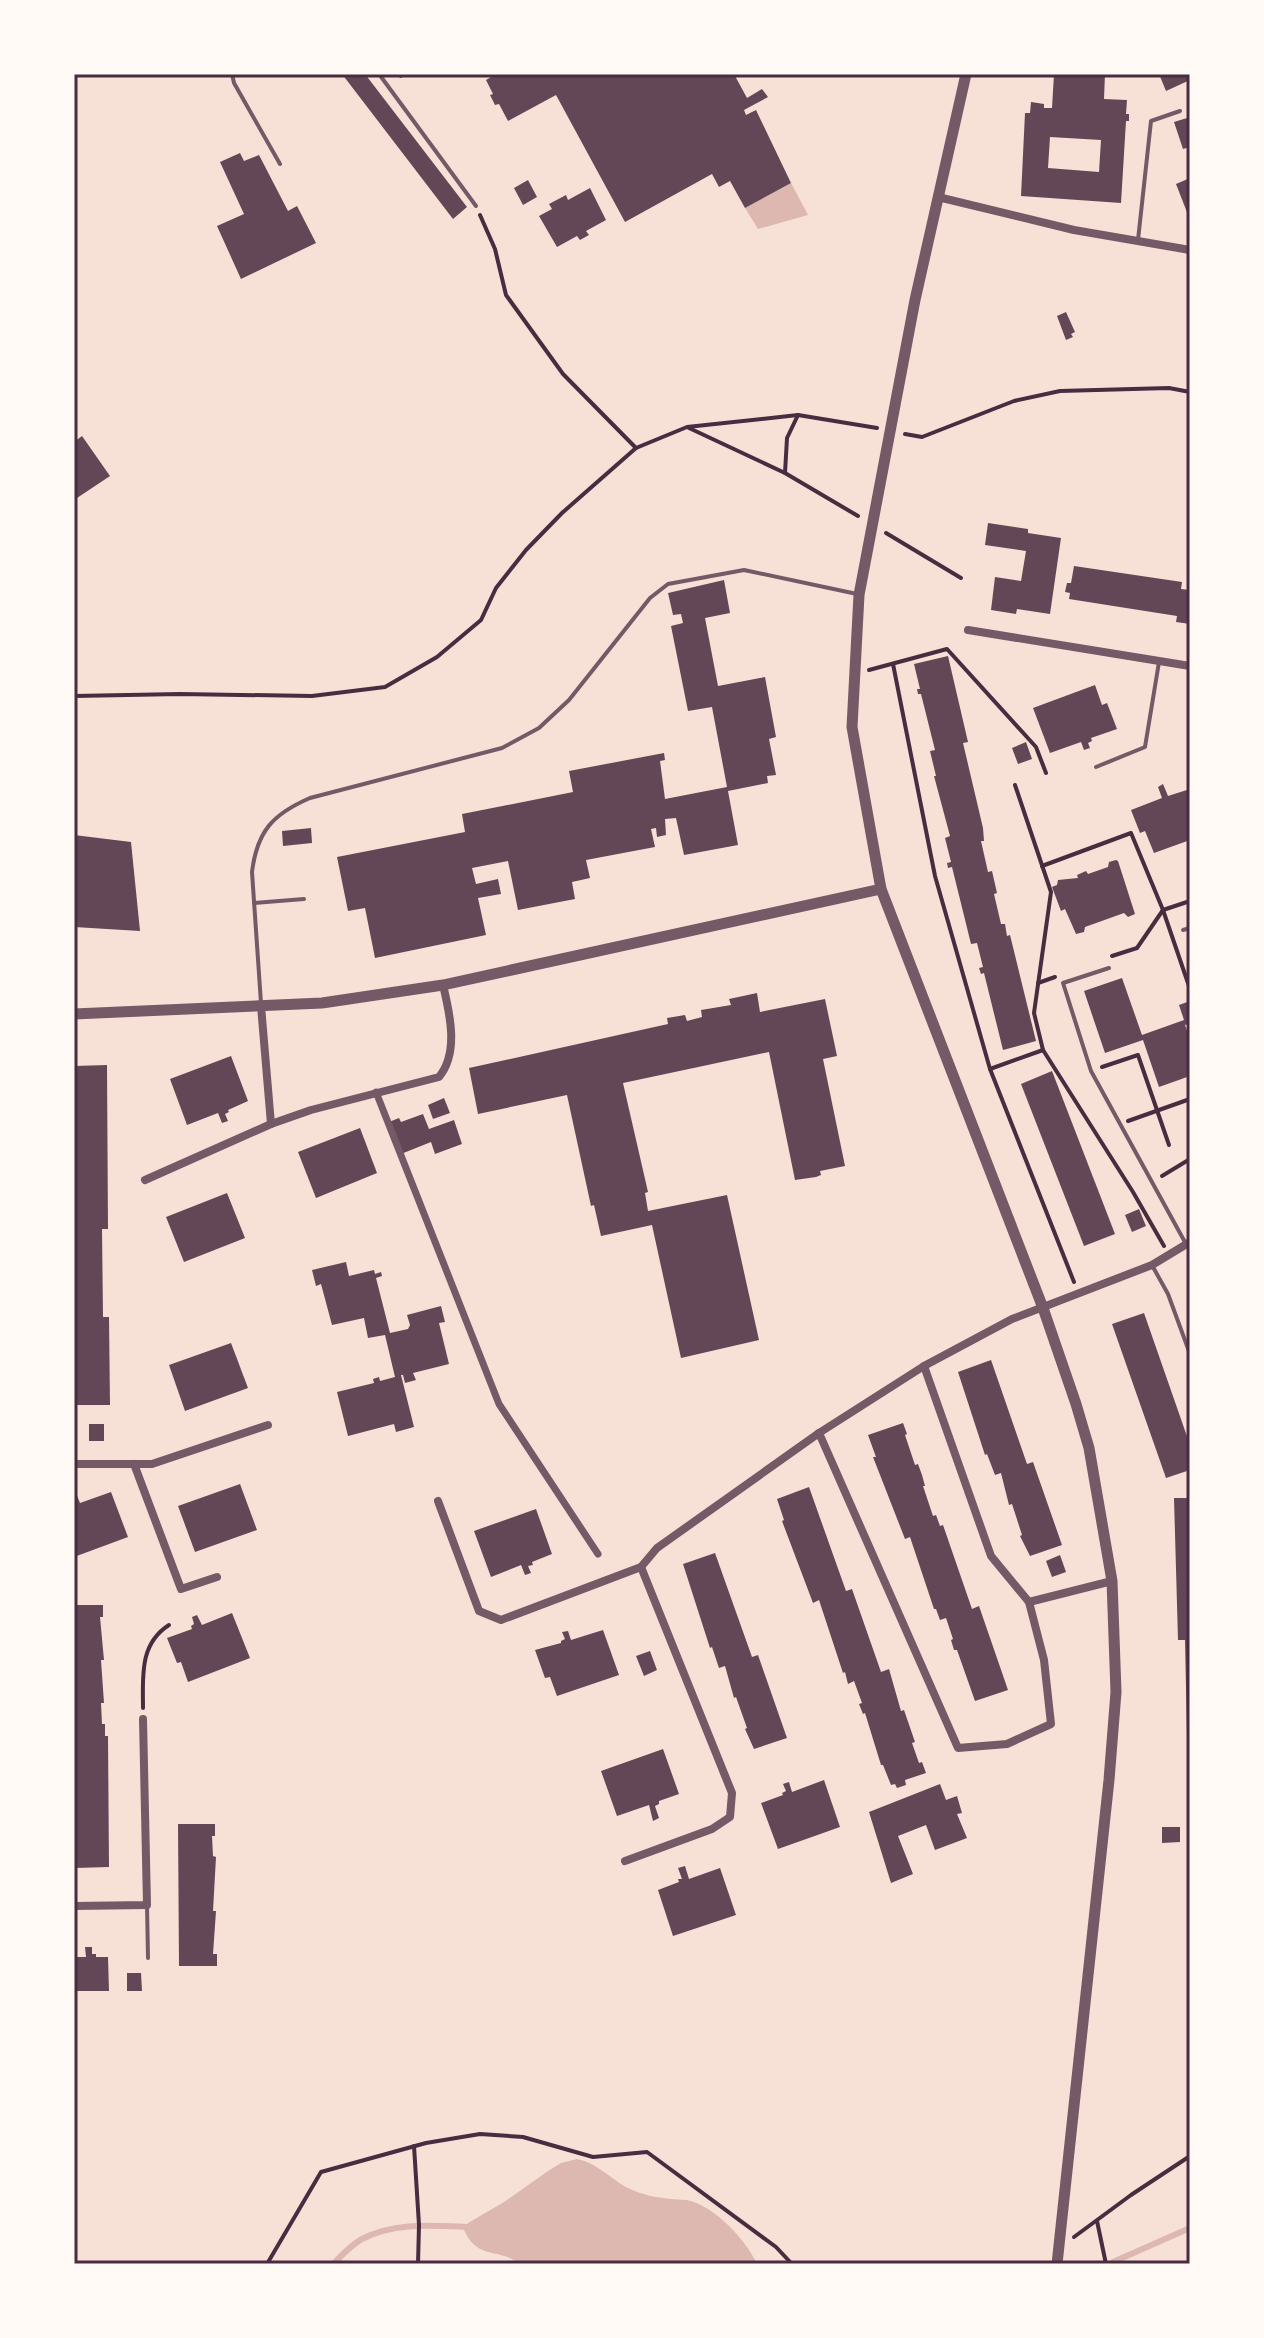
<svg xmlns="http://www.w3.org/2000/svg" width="1264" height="2338" font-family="'Noto Sans',sans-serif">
  <rect width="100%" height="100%" fill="#f7e1d7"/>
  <g fill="#dcb8b0">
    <polygon points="791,183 808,215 758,229 745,208"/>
    <path d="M577,2159C598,2163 611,2180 630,2189C643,2195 658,2198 672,2199C678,2200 685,2199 691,2201C717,2209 746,2240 757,2264H519C499,2247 478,2261 464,2230L468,2223L504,2202L548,2171L561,2163Z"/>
  </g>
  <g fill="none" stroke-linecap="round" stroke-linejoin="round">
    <g stroke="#dcb8b0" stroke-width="6">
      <polyline points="1113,2262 1190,2228"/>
      <path d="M333,2264C341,2256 351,2245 362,2239C396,2221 437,2226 474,2227"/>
    </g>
  </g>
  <g fill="#644757" fill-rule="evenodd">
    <polygon points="342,74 365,74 467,207 453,219"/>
    <polygon points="496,74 734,74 747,98 762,89 768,97 744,110 746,115 756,110 791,183 745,208 730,181 719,187 712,174 625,222 556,95 508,121 499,104 495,105 490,95 493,94 486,80"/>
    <path d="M1054,74H1105L1104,99L1127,100L1126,114H1129V121H1126L1121,203L1021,196L1025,113H1030L1031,102L1044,104V108H1052ZM1050,137L1101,140L1099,172L1048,168Z"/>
    <polygon points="1159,74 1190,74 1190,80 1166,91"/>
    <polygon points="1187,118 1190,125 1190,147 1183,149 1174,122"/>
    <polygon points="240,153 244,161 259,155 288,211 297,206 316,243 241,279 217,226 244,214 220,162"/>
    <polygon points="1190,178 1190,220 1176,184"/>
    <polygon points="528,180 537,197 523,205 514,188"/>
    <polygon points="590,188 606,220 586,231 589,235 580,240 577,236 557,247 539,216 552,209 549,204 566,195 568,200"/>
    <polygon points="1066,312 1075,332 1071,334 1073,337 1066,340 1057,316"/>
    <polygon points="82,436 110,476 74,500 74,442"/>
    <polygon points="988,523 1028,529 1028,533 1061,538 1050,614 1017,609 1016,614 991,610 995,577 1021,581 1026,551 985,545"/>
    <polygon points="1074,566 1182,582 1181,589 1190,590 1190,624 1176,622 1177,616 1069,599 1070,593 1065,592 1067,583 1071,583"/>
    <polygon points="724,580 730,613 705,618 718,686 765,677 776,737 769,739 776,775 767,776 768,783 728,791 738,845 684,855 676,818 665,819 666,835 657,837 656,828 651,829 655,847 586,860 590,878 572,882 575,899 518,910 508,861 472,868 476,884 498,879 501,894 478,898 486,935 375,958 365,908 348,911 337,857 465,832 462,814 573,792 569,771 664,753 665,760 660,761 665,799 727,787 712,707 688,711 671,626 683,623 681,614 673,615 668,593"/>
    <polygon points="948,656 968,742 963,743 983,828 984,841 981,841 988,872 992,871 997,893 994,894 1001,924 1005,924 1007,936 1010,935 1036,1041 1003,1050 984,973 981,974 979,968 983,967 977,943 971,944 952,867 948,868 947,863 951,862 945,838 950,836 934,776 936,776 930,751 935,750 921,694 918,694 917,689 920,689 914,664"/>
    <polygon points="1095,685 1102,705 1107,703 1117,729 1091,738 1092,741 1088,743 1090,748 1084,750 1081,742 1050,753 1033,708"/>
    <polygon points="1026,742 1032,759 1018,764 1012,748"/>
    <polygon points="1163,784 1168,796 1190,789 1190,840 1154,853 1145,831 1140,833 1131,810 1162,798 1158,787"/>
    <polygon points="311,828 312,843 283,846 282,831"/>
    <polygon points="74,835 131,842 140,931 74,927"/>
    <polygon points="1116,860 1118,861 1135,914 1128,917 1124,913 1085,927 1084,932 1076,934 1065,909 1061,911 1052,887 1057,885 1058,880 1078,878 1077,875 1086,871 1088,874 1108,867 1109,862"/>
    <polygon points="1122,978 1142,1035 1184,1020 1179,1005 1190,1001 1190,1024 1185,1025 1190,1039 1190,1076 1159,1087 1143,1040 1105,1053 1084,991"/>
    <polygon points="757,993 760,1012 825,999 837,1056 823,1059 845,1166 820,1171 821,1175 816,1177 795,1180 769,1052 623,1083 648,1192 645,1193 648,1211 727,1195 759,1340 681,1358 652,1225 601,1236 594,1205 591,1206 567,1095 478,1114 469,1068 668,1024 667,1018 685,1015 687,1021 702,1017 701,1010 731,1005 729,999"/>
    <polygon points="231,1056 248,1101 228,1110 229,1112 225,1114 228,1121 222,1123 218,1113 187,1125 170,1079"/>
    <polygon points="107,1065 108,1229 102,1229 103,1317 109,1317 110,1405 76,1405 74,1066"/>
    <polygon points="1052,1071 1115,1234 1084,1246 1021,1084"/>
    <polygon points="444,1098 450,1113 433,1119 428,1105"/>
    <polygon points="423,1114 429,1129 454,1120 462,1144 435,1154 431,1142 401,1154 389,1122 399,1118 401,1122"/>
    <polygon points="360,1128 377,1173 316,1198 298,1152"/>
    <polygon points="227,1193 245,1238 184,1262 166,1217"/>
    <polygon points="1139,1209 1146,1226 1132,1232 1125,1215"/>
    <polygon points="346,1262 349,1276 374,1270 375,1274 381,1272 382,1276 376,1278 390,1333 408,1329 410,1325 407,1315 441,1306 445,1322 439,1323 449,1364 413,1373 416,1380 405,1383 403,1375 401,1375 414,1427 396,1432 394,1424 348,1436 337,1392 374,1383 373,1379 379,1377 380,1381 395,1377 385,1335 368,1338 364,1318 332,1325 321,1284 316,1286 312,1270"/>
    <polygon points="1144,1313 1190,1445 1190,1470 1166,1478 1112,1324"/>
    <polygon points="231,1343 248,1388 185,1411 169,1365"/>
    <polygon points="991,1360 1027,1464 1033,1462 1062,1545 1030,1556 1020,1536 1022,1535 1012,1504 1009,1505 1001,1473 995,1475 987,1454 985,1455 958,1372"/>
    <polygon points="903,1423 907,1434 905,1435 915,1465 918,1464 922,1475 925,1486 923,1486 933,1516 936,1515 940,1526 943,1525 972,1609 979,1606 1008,1690 975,1701 957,1650 954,1650 951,1640 953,1639 946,1618 940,1620 936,1609 934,1609 910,1537 905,1539 873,1457 876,1457 868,1435"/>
    <rect x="89" y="1424" width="15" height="17"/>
    <polygon points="240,1484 257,1530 195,1552 178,1506"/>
    <polygon points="809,1487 846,1591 852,1589 881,1672 889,1669 901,1711 904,1710 915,1742 912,1743 919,1763 922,1762 926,1773 905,1780 906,1785 897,1788 895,1784 891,1785 883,1765 881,1765 865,1713 863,1714 859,1704 862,1703 854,1681 848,1684 845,1672 843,1673 819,1600 813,1603 782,1521 784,1520 777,1499"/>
    <polygon points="111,1492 128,1537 74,1557 74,1494 76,1493 80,1503"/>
    <polygon points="1174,1498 1190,1498 1190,1735 1187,1735 1185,1640 1178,1640"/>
    <polygon points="536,1509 552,1554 532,1562 533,1565 528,1566 531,1573 525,1575 521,1565 491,1577 474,1531"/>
    <polygon points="715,1553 752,1657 758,1655 787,1738 754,1749 745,1729 747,1728 736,1697 734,1698 725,1666 719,1668 712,1647 710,1648 683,1564"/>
    <polygon points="1060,1555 1066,1572 1052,1577 1046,1561"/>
    <polygon points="74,1605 103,1605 103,1617 100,1617 104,1660 101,1660 104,1703 101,1703 102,1724 105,1724 105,1736 108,1736 109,1867 75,1868"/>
    <polygon points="232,1613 250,1658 188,1682 181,1662 177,1663 167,1638 192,1629 191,1626 194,1624 192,1617 197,1615 202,1625"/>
    <polygon points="603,1630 619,1675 557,1696 550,1677 545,1678 535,1650 561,1643 561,1641 565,1639 562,1632 568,1631 571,1640"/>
    <polygon points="650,1651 657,1670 644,1676 636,1656"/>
    <polygon points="663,1749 679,1794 659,1801 659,1804 655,1806 659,1818 653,1821 649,1805 617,1816 601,1771"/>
    <polygon points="824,1780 840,1827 778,1849 761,1803 783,1795 782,1793 786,1791 783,1784 789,1782 792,1792"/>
    <polygon points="940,1784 946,1800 957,1796 962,1813 957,1814 967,1838 935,1850 926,1825 898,1836 913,1874 891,1883 869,1812"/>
    <polygon points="178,1824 215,1824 215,1836 212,1836 213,1856 216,1857 213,1911 216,1911 213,1954 217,1954 217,1966 179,1966"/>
    <polygon points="1162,1827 1180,1827 1180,1842 1162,1843"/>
    <polygon points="685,1866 689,1879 720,1868 736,1915 673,1936 658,1890 679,1882 678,1879 682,1879 678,1868"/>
    <polygon points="85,1947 92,1947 92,1954 96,1954 96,1957 108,1957 109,1991 74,1991 74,1957 86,1957"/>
    <polygon points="127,1973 141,1973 142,1991 127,1991"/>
  </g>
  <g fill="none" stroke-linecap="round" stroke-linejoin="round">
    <g stroke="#4a2c40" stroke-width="4">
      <polyline points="480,215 495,249 506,295 563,374 636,448"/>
      <polyline points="798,415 787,438 785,473 858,516"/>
      <polyline points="689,428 785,473"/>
      <polyline points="905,434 922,437 1014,401 1060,391 1169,388 1190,392"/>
      <polyline points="886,533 961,578"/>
      <polyline points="893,664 935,876 990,1069 1074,1282"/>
      <polyline points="869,670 947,649 1036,747 1046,773"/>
      <polyline points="74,696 180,694 312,696 385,687 437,657 481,620 496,588 526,550 562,513 636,448 687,427 798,415 877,428"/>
      <polyline points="1015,785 1051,892 1034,1013 1043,1050 1133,1192 1164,1246"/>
      <polyline points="1042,866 1131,833 1163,910 1190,989"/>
      <polyline points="1112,956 1137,948 1163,910 1190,901"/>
      <polyline points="1038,983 1055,977"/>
      <polyline points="1102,1067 1138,1055 1169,1145"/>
      <polyline points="990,1069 1043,1050"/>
      <polyline points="1128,1121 1190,1099"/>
      <polyline points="1162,1176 1190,1159"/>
      <path d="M143,1708C143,1677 139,1644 169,1625"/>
      <polyline points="414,2146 419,2225 418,2264"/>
      <polyline points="1097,2221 1106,2264"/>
      <polyline points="1074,2237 1131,2195 1190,2156"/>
      <polyline points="267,2264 321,2172 426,2143 480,2134 523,2137 593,2157 647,2152 776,2247 792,2264"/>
    </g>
    <g stroke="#755966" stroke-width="4">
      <polyline points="232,74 234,83 280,164"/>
      <polyline points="379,74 476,206"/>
      <polyline points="400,74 401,76"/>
      <polyline points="1138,240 1151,121 1180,111"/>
      <polyline points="1096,767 1145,747 1159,662"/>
      <polyline points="254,903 304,899"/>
      <polyline points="1183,930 1190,928"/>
      <polyline points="1109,968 1063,983 1091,1071 1186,1244"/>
      <path d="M261,1003L252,872C257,831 273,814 310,798L502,748L539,728L569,700L650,598L668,584L744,570L857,594"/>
      <polyline points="1153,1267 1168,1294 1190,1354"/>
      <polyline points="147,1905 148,1958"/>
    </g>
    <polyline stroke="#755966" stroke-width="7" points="376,1092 499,1404 598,1554"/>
    <g stroke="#755966" stroke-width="8">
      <polyline points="938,197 1074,230 1190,250"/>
      <polyline points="968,630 1190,666"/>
      <polyline points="261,1006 271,1124"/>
      <path d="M145,1180L271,1124L311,1110L439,1077C459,1053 450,1014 443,985"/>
      <polyline points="924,1366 991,1556 1029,1602 1112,1581"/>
      <polyline points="819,1433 958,1748 1007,1744 1051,1724 1044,1660 1029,1602"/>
      <polyline points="74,1464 152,1464 268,1425"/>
      <polyline points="134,1464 181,1589 217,1577"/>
      <polyline points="438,1501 479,1611 501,1620 641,1567 657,1548 819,1433 924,1366 1012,1319 1152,1265 1190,1242"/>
      <polyline points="625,1861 712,1829 730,1817 732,1793 641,1567"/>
      <polyline points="74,1906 147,1905 143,1719"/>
    </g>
    <g stroke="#755966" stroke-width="11">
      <polyline points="966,74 915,300 859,595 852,727 881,889 1043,1308 1076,1404 1089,1448 1112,1581 1116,1692 1109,1780 1057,2264"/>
      <polyline points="74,1014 322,1003 443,985 881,889"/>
    </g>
  </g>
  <rect width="1264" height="2338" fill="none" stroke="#fffaf5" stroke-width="152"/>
  <rect x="76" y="76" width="1112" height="2186" fill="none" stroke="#4a2c40" stroke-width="3"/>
</svg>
